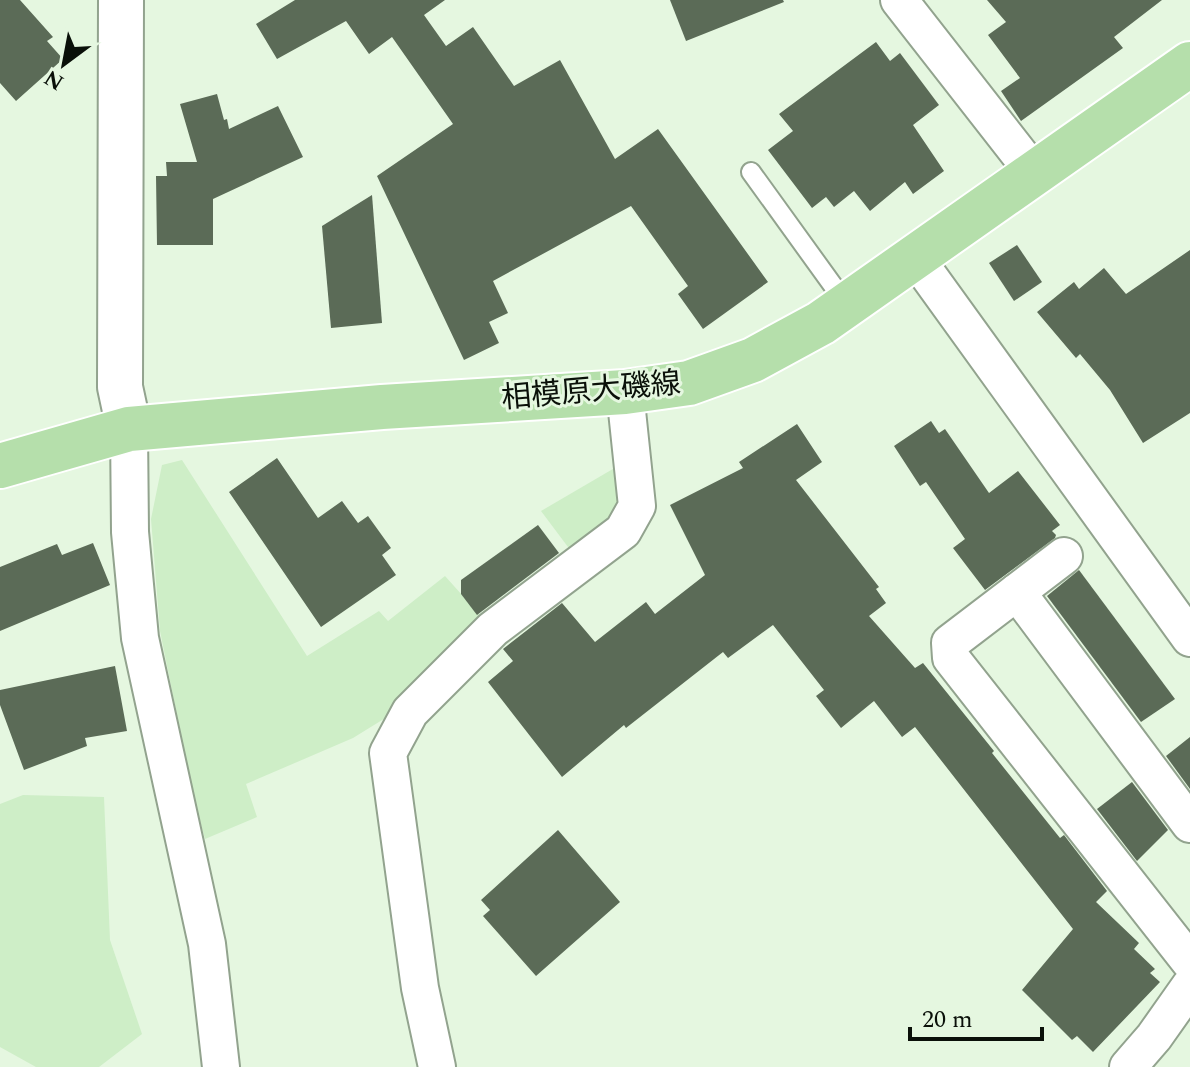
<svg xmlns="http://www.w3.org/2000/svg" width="1190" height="1067" font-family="Spectral,'Noto Sans JP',serif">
  <rect width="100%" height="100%" fill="#e5f7e0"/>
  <g fill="#ceeec7">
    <polygon points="182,460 307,656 379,611 388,621 445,576 480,615 400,709 353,738 246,784 257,817 205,839 194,800 160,631 151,519 162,465"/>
    <polygon points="618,466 623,476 618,516 574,555 541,511"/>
    <polygon points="23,795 104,797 110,940 142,1034 99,1067 36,1067 0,1047 0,804"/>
  </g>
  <g fill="#5b6b57">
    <polygon points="0,0 20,0 53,37 47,41 63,59 16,101 0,83"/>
    <polygon points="295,0 445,0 424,15 446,46 473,27 514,86 560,60 615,159 658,129 768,282 703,329 678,294 688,286 631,206 493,281 508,313 489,322 499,343 464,360 377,176 453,124 392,37 369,54 346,21 277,59 256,24"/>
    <polygon points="670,0 783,0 784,2 686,41"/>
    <polygon points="987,0 1162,0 1114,37 1123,48 1021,121 1001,91 1020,78 988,35 1006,22"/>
    <polygon points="876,42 890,61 900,53 939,105 913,125 944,171 913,194 905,182 870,211 854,191 834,207 826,197 812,208 768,150 793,131 779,114"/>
    <polygon points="217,94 224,120 227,119 229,129 278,106 303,157 213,199 213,245 157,245 156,176 167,176 166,162 197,162 180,104"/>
    <polygon points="372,195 382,323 331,328 322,226"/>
    <polygon points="1017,245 1042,282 1014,301 989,263"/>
    <polygon points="1190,250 1190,413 1143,443 1110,390 1080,354 1076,358 1037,312 1074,282 1079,289 1104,268 1126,294"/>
    <polygon points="931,421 939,433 945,429 989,493 1018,471 1060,525 1052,531 1056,535 1055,538 985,590 953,548 965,539 926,482 920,486 894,446"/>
    <polygon points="797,424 822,462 796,480 879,587 876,589 886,603 869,616 915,668 923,663 994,751 992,753 1060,838 1064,835 1107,891 1096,902 1139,943 1134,949 1155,969 1150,973 1160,982 1093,1052 1077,1036 1072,1040 1022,990 1073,929 915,727 902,737 874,701 841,728 816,696 824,690 773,625 728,658 723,652 626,728 624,725 562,777 488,682 513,661 503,649 562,603 595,642 646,602 655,614 705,575 670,505 743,468 739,462"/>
    <polygon points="277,458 318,518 342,501 358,523 368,516 391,548 382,555 396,575 321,627 229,492"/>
    <polygon points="538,525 559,553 477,615 461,594 461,580"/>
    <polygon points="93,543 110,585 0,631 0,567 57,544 62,555"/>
    <polygon points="1079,570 1175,699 1141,722 1047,596"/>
    <polygon points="115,666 127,731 85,738 87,746 24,770 0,705 0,690"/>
    <polygon points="1190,737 1190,789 1166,756"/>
    <polygon points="1132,782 1168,830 1137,861 1097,809"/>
    <polygon points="558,830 620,902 536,976 483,916 490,910 481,900"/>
  </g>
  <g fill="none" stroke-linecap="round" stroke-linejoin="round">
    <g stroke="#92a38e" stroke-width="22">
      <polyline id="service" points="751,172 847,305"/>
    </g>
    <g stroke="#92a38e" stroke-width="40">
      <g id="minor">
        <polyline points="899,0 1035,174"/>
        <polyline points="915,257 1190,638"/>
        <polyline points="129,429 130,532 140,638 207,944 221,1067"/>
        <polyline points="1064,556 950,643 951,658 1190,962"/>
        <polyline points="1017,592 1190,824"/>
        <polyline points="437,1067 420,988 388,753 410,712 493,629 623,531 637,506 625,392"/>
        <polyline points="1128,1067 1154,1037 1190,986"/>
      </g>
    </g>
    <g stroke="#92a38e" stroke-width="48">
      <polyline id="tertiary" points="121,0 120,387 129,429"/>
    </g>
    <g stroke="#fff" stroke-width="48">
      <polyline id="primary" points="0,466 129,429 382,407 625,392 689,383 753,360 821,323 1190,64"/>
    </g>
    <use href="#service" stroke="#fff" stroke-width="18"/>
    <use href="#minor" stroke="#fff" stroke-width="36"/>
    <use href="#tertiary" stroke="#fff" stroke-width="44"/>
    <use href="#primary" stroke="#b5dfab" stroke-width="44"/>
  </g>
  <g text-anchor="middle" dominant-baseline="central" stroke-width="6" stroke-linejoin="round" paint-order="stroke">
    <g font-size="30" fill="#0a1009" stroke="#e5f7e0">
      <text transform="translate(591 391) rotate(-5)">相模原大磯線</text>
    </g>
  </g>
  <g transform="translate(64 64) rotate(212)" stroke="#e5f7e0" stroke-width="6" paint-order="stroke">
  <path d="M0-6L14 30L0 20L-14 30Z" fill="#0a1009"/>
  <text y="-12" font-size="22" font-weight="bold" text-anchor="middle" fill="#0a1009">N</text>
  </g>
  <path d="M910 1027v12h132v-12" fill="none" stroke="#0a1009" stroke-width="4"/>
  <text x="922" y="1027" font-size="24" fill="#0a1009" stroke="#e5f7e0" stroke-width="6" paint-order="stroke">20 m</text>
</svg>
